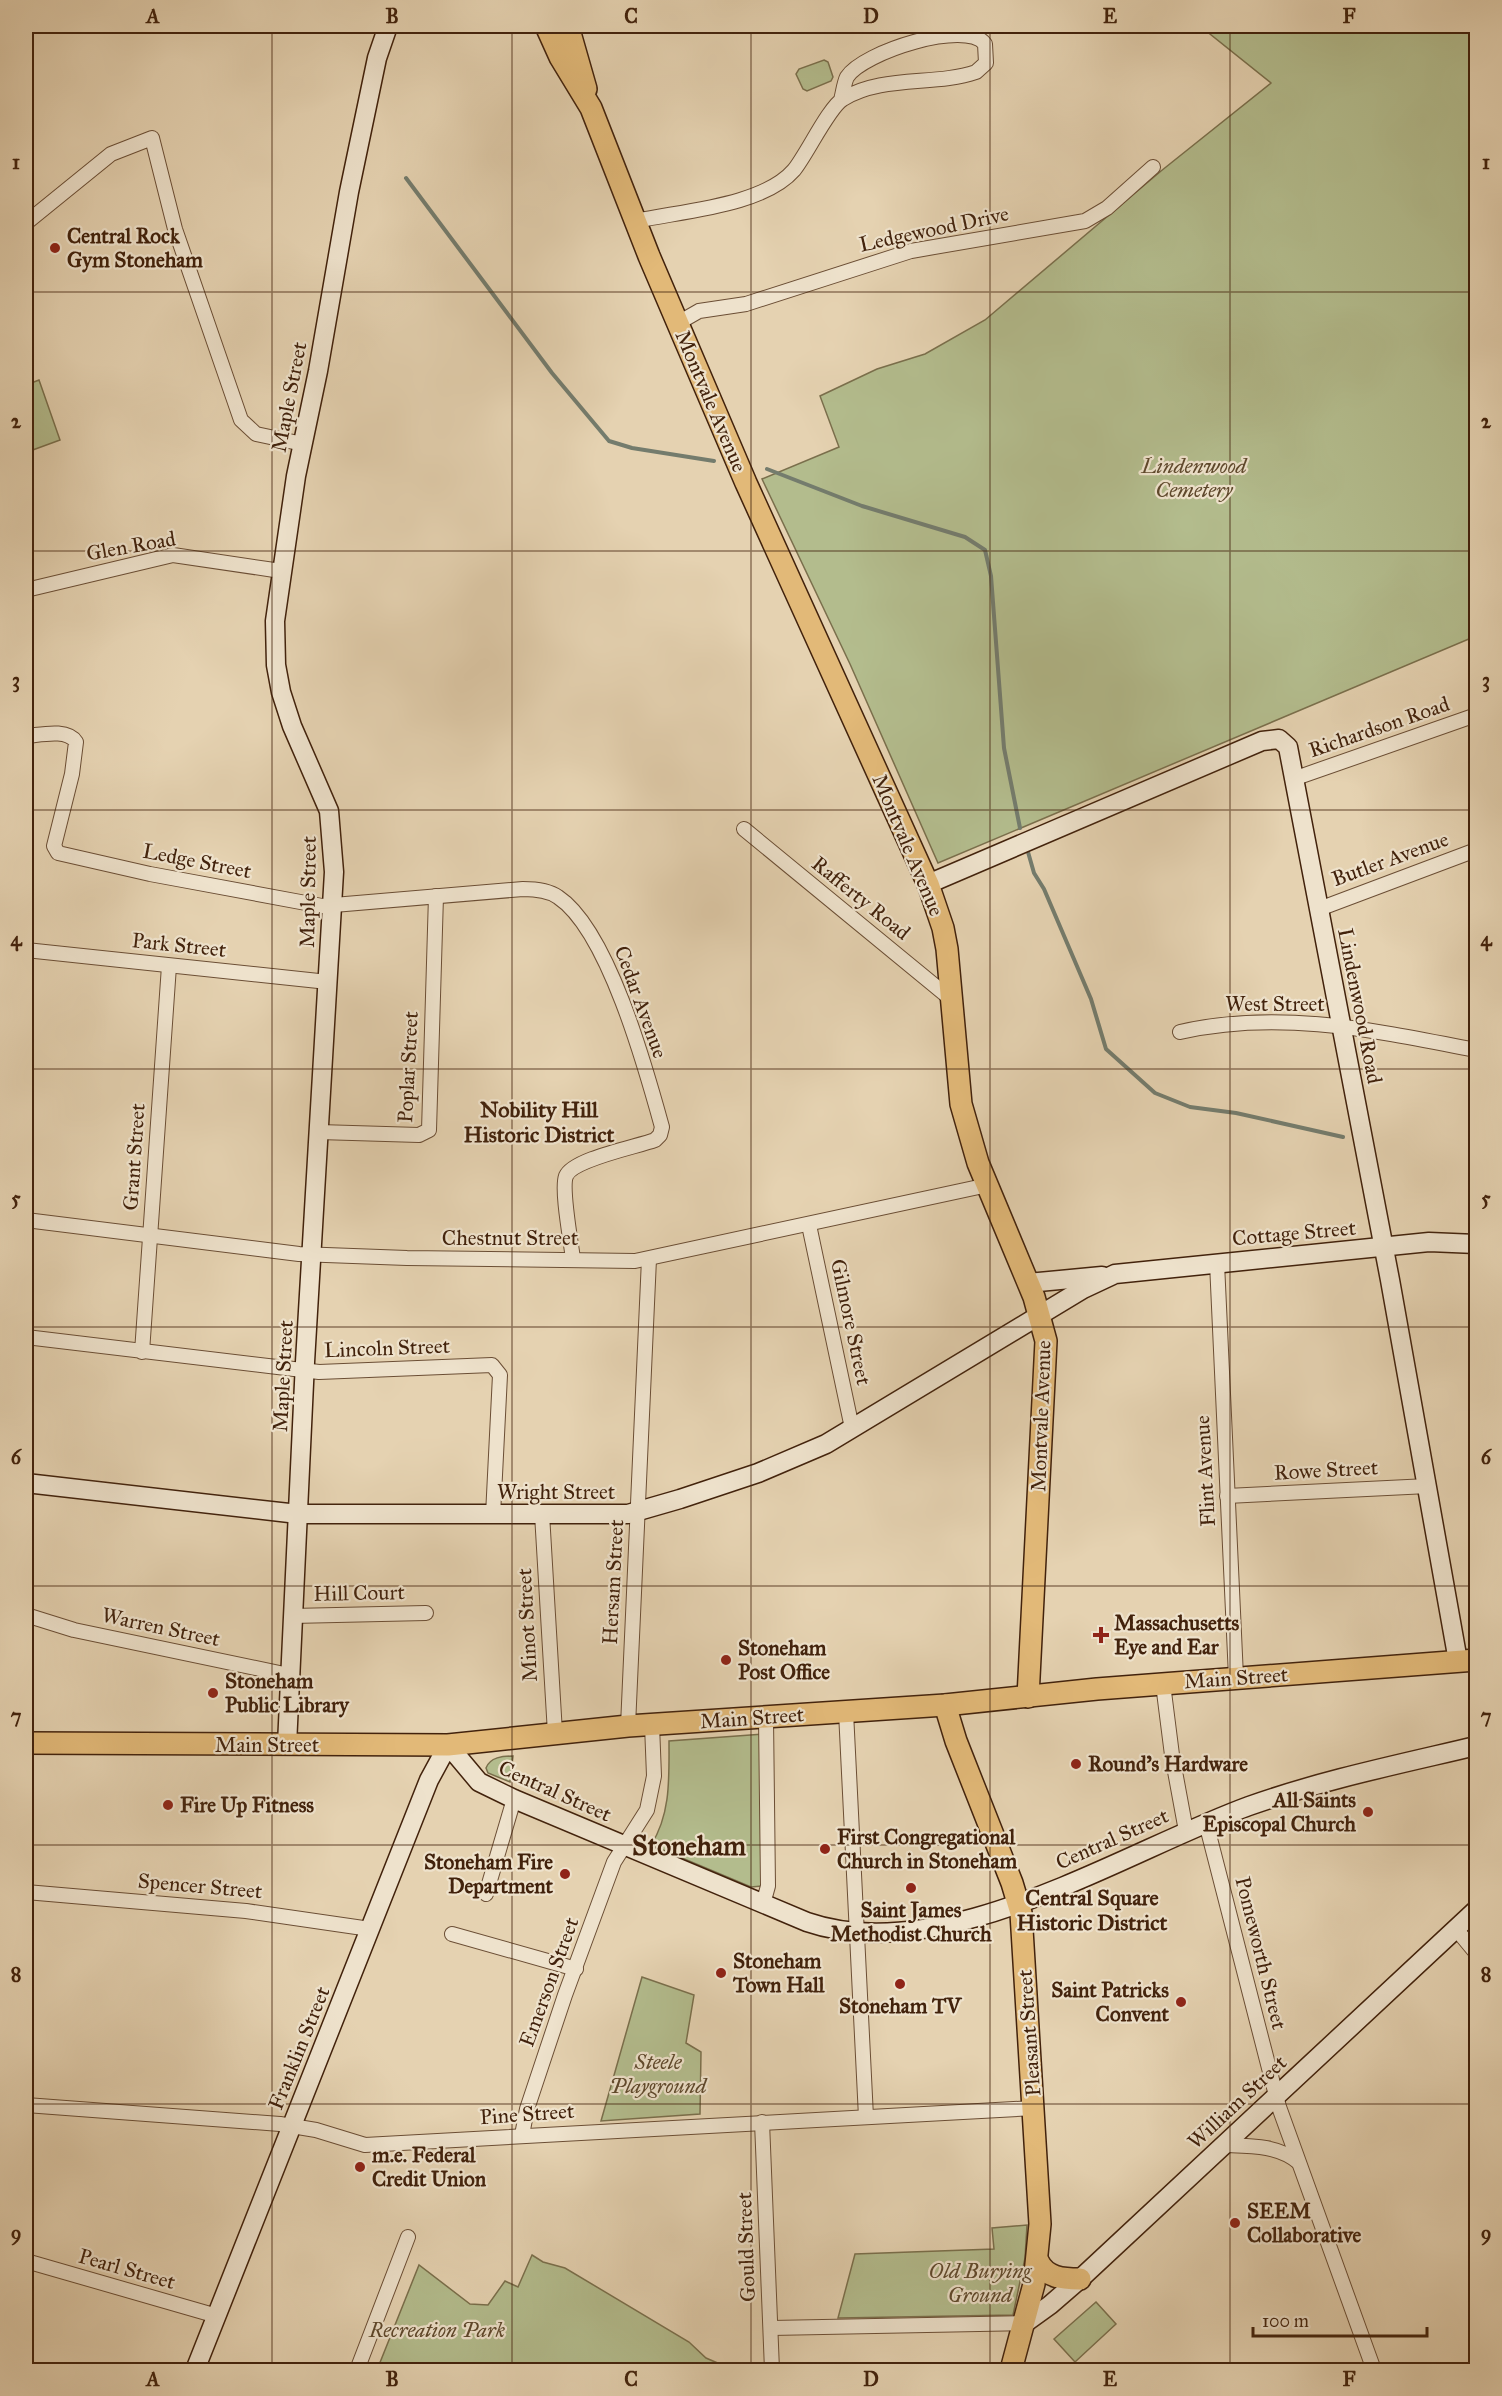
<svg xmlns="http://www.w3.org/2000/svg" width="1502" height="2396" font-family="'IM FELL Great Primer',serif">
  <rect width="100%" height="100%" fill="#e5d2b1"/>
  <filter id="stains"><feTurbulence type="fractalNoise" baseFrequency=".00333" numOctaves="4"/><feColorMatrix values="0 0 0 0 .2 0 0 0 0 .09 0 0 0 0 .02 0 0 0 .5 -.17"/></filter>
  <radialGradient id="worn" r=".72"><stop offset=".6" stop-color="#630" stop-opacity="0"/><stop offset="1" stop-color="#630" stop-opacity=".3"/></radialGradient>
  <g fill="#b3bc8d" stroke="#7a6f4c" stroke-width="1.5">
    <polygon points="1200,26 1476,26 1476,636 938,863 850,664 762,479 839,447 820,396 877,369 925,354 985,320 1161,171 1271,83"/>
    <polygon points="824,60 828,62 833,77 831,81 807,91 803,89 796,74 799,69"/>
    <polygon points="39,380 60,440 30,451 26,439 26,385"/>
    <path d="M764,1734L762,1886L751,1887L651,1845C671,1814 669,1777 669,1741Z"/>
    <path d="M513,1756L510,1782L488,1773L486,1768C490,1757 503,1756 513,1756Z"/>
    <polygon points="642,1977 694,1995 686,2043 701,2052 700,2114 601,2121"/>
    <polygon points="1027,2225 1025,2258 1013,2315 838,2318 855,2254 994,2249 992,2228"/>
    <polygon points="532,2255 543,2262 565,2268 689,2342 706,2358 734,2370 377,2370 419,2265 470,2304 488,2305 505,2281 518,2287"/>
    <polygon points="1096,2302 1116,2324 1075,2362 1054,2339"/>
  </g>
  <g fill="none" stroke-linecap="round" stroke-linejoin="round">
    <g stroke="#747c6d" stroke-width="4">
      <polyline points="406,178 552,373 609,441 632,448 714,461"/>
      <polyline points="767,469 862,506 965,537 985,550 991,576 1004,748 1020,828"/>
      <polyline points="1028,852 1034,873 1044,889 1091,999 1106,1049 1155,1093 1190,1107 1236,1113 1343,1137"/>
    </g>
    <g stroke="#6b4e35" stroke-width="16">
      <g id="street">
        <path d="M636,221C681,211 763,206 794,170C807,154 829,107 843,99C882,75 935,86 976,72L986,63L985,44C966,19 863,52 847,77C844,83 843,93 841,100"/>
        <polyline points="26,223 111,154 152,138 175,229 241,420 256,434 303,444"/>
        <polyline points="678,323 699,311 746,304 911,251 1085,221 1107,208 1153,167"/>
        <polyline points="26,590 173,555 281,571"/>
        <path d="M26,736C40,735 67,728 76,742L72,774L54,846L58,853L150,874L322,906L523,889C535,889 548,890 558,897C608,930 646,1069 662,1127L660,1135L655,1140C636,1147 573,1159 566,1176C561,1189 571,1242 573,1259"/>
        <polyline points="1296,778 1476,715"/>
        <polyline points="744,829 951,999"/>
        <polyline points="1319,909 1476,850"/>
        <polyline points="26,950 328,982"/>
        <path d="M1180,1032C1280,1009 1377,1031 1476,1050"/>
        <polyline points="319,1132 419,1135 429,1130 436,896"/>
        <polyline points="26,1220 299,1254 407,1258 635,1261 988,1185"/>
        <polyline points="809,1225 852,1428"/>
        <polyline points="1217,1263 1236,1677"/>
        <polyline points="26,1337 319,1372 492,1365 500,1375 493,1515"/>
        <polyline points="142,1352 169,966"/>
        <polyline points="1227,1496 1428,1486"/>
        <polyline points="542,1514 555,1733"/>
        <polyline points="26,1615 74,1630 289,1675"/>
        <polyline points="292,1616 426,1613"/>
        <polyline points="1163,1684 1172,1755 1186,1831"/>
        <polyline points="846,1712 866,2117"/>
        <polyline points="628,1726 649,1259"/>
        <polyline points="1206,1823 1279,2107 1374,2370"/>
        <polyline points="26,1892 246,1911 370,1929"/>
        <polyline points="486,1894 514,1799"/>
        <polyline points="763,1904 768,1886 766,1718"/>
        <polyline points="1457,1930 1476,1953"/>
        <polyline points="452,1934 576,1969"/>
        <polyline points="26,2105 280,2124 316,2130 365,2145 1034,2108"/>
        <polyline points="762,2122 772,2370"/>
        <polyline points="522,2135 527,2109 565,1995 614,1862 647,1810 654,1776 652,1725"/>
        <path d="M1224,2145C1249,2146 1278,2145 1298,2162"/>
        <polyline points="26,2261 217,2316"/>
        <polyline points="771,2328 1025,2323"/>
        <polyline points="357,2370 408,2237"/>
      </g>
    </g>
    <g stroke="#42220c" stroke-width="21">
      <g id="secondary">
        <polyline points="928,884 1262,741 1279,739 1288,747 1390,1280 1458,1661"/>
        <polyline points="1028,1283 1102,1276"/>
        <polyline points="26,1483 298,1514 628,1514 680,1499 758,1473 826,1444 1083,1289 1115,1274 1429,1242 1476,1244"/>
        <polyline points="287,1745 305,1362 334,872 329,811 292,726 281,692 276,665 275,621 296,476 318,371 349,192 377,58 388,26"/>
        <polyline points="1025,2323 1050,2305 1080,2279 1476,1910"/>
        <path d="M195,2370L429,1780L448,1745L479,1782L514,1799L807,1922C943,1969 1123,1852 1249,1806C1322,1780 1400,1764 1476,1746"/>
      </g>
    </g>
    <g stroke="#42220c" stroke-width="24">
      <g id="primary">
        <polyline points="546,26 560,57 591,108 649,256 746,483 928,884 943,928 947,949 961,1104 978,1163 1034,1297 1046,1341 1028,1697"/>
        <polyline points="568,26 586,89"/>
        <polyline points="945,1705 956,1741 1012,1883 1021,1913 1040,2224 1034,2284 1011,2370"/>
        <polyline points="26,1743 448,1745 628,1726 945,1705 1097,1689 1476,1660"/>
        <path d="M1038,2261C1046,2278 1063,2279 1080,2279"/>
      </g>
    </g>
    <use href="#street" stroke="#eee2cc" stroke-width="14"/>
    <use href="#secondary" stroke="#eee2cc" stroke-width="18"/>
    <use href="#primary" stroke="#e2b978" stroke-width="21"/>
  </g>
  <path fill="none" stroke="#42220c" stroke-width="1.5" stroke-opacity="0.55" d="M272,26V2370M512,26V2370M751,26V2370M990,26V2370M1230,26V2370M26,292H1476M26,551H1476M26,810H1476M26,1069H1476M26,1327H1476M26,1586H1476M26,1845H1476M26,2104H1476"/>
  <g fill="#8f2418" stroke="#eee2cc" stroke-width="2">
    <circle cx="55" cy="248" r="6"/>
    <path d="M1098 1626h6v6h6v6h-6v6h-6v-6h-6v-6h6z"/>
    <circle cx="726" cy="1660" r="6"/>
    <circle cx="213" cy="1693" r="6"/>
    <circle cx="1076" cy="1764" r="6"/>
    <circle cx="168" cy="1805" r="6"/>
    <circle cx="1368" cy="1812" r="6"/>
    <circle cx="825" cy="1849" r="6"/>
    <circle cx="565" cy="1874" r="6"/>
    <circle cx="911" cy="1888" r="6"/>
    <circle cx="721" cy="1973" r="6"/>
    <circle cx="900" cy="1984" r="6"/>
    <circle cx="1181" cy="2002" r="6"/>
    <circle cx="360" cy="2167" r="6"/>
    <circle cx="1235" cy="2223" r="6"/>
  </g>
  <g text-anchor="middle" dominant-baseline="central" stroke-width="4.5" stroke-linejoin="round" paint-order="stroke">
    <g font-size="21" fill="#42220c" stroke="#eee2cc">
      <text transform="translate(934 229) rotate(-12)">Ledgewood Drive</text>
      <text transform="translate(289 397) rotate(-79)">Maple Street</text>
      <text transform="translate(711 401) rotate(67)">Montvale Avenue</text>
      <text transform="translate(131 546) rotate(-10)">Glen Road</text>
      <text transform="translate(1379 727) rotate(-19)">Richardson Road</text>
      <text transform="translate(908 845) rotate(67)">Montvale Avenue</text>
      <text transform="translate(1390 859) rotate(-20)">Butler Avenue</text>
      <text transform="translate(197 861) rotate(11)">Ledge Street</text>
      <text transform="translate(308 892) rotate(-89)">Maple Street</text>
      <text transform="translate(861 898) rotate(39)">Rafferty Road</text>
      <text transform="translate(179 945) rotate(6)">Park Street</text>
      <text transform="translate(641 1002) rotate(70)">Cedar Avenue</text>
      <text x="1275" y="1004">West Street</text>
      <text transform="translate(1360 1006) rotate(79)">Lindenwood Road</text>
      <text transform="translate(408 1067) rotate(-87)">Poplar Street</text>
      <text transform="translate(134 1157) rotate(-86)">Grant Street</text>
      <text transform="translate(1294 1233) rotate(-5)">Cottage Street</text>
      <text x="510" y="1238">Chestnut Street</text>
      <text transform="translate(851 1322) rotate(78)">Gilmore Street</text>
      <text transform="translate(387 1348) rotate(-2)">Lincoln Street</text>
      <text transform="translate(283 1376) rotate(-87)">Maple Street</text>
      <text transform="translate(1041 1416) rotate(-88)">Montvale Avenue</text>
      <text transform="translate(1326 1470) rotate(-3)">Rowe Street</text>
      <text transform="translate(1205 1471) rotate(-93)">Flint Avenue</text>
      <text x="556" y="1492">Wright Street</text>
      <text transform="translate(613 1582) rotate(-87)">Hersam Street</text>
      <text transform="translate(359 1593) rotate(-1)">Hill Court</text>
      <text transform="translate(527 1625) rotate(-93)">Minot Street</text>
      <text transform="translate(161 1627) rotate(12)">Warren Street</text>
      <text transform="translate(1236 1678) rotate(-4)">Main Street</text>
      <text transform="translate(752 1718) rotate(-4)">Main Street</text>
      <text x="267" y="1745">Main Street</text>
      <text transform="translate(555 1791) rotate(24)">Central Street</text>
      <text transform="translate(1112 1839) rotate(-24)">Central Street</text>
      <text transform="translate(200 1886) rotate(5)">Spencer Street</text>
      <text transform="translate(1261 1953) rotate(76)">Pomeworth Street</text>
      <text transform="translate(549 1982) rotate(-70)">Emerson Street</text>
      <text transform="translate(1029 2033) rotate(-94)">Pleasant Street</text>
      <text transform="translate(299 2048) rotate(-68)">Franklin Street</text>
      <text transform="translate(1237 2102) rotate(-43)">William Street</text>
      <text transform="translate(527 2114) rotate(-4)">Pine Street</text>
      <text transform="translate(746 2247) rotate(-92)">Gould Street</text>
      <text transform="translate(127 2269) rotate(16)">Pearl Street</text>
    </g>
    <g font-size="21" font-weight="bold" fill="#42220c" stroke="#eee2cc" text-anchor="start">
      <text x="67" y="236">Central Rock<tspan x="67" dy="24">Gym Stoneham</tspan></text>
      <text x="1114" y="1623">Massachusetts<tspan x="1114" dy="24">Eye and Ear</tspan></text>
      <text x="738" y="1648">Stoneham<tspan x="738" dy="24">Post Office</tspan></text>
      <text x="225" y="1681">Stoneham<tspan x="225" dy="24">Public Library</tspan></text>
      <text x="1088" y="1764">Round's Hardware</text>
      <text x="1356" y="1800" text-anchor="end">All Saints<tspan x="1356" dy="24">Episcopal Church</tspan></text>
      <text x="180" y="1805">Fire Up Fitness</text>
      <text x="837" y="1837">First Congregational<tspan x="837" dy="24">Church in Stoneham</tspan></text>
      <text x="553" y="1862" text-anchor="end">Stoneham Fire<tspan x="553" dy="24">Department</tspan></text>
      <text x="911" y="1910" text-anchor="middle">Saint James<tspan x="911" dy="24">Methodist Church</tspan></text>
      <text x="733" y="1961">Stoneham<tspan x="733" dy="24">Town Hall</tspan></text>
      <text x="1169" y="1990" text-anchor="end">Saint Patricks<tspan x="1169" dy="24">Convent</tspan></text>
      <text x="900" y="2006" text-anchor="middle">Stoneham TV</text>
      <text x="372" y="2155">m.e. Federal<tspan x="372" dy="24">Credit Union</tspan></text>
      <text x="1247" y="2211">SEEM<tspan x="1247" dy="24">Collaborative</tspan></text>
    </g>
    <g font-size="21" font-style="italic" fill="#5e482c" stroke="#eee2cc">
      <text x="1194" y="466">Lindenwood<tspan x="1194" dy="24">Cemetery</tspan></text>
      <text x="658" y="2062">Steele<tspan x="658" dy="24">Playground</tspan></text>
      <text x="980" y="2271">Old Burying<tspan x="980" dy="24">Ground</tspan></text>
      <text x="437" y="2330">Recreation Park</text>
    </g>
    <g font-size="22" font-weight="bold" fill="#42220c" stroke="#eee2cc">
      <text x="539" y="1109">Nobility Hill<tspan x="539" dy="25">Historic District</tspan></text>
      <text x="1092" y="1897">Central Square<tspan x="1092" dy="25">Historic District</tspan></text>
    </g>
    <g font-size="27" font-weight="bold" fill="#42220c" stroke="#eee2cc">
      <text x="689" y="1845">Stoneham</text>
    </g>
  </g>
  <rect width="1502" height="2396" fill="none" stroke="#e5d2b1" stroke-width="66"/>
  <path d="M1253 2327v9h174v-9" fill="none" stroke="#42220c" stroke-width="3"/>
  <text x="1262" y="2327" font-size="18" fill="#42220c" stroke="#eee2cc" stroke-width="4.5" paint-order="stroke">100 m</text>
  <rect x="33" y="33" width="1436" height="2330" fill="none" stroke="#42220c" stroke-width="2"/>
  <g font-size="20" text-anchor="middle" font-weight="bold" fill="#42220c">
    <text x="153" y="23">A</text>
    <text x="392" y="23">B</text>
    <text x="631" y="23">C</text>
    <text x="871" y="23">D</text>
    <text x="1110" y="23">E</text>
    <text x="1349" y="23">F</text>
    <text x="16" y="169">1</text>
    <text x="1486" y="169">1</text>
    <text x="16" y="428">2</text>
    <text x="1486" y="428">2</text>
    <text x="16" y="687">3</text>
    <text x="1486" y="687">3</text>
    <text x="16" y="946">4</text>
    <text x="1486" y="946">4</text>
    <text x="16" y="1205">5</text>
    <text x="1486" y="1205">5</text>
    <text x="16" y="1464">6</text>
    <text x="1486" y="1464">6</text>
    <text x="16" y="1723">7</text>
    <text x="1486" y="1723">7</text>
    <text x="16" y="1981">8</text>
    <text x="1486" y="1981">8</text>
    <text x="16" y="2240">9</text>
    <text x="1486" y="2240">9</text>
    <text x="153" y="2386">A</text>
    <text x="392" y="2386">B</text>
    <text x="631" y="2386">C</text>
    <text x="871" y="2386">D</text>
    <text x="1110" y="2386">E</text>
    <text x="1349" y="2386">F</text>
  </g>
  <rect width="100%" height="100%" filter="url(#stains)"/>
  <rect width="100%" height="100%" fill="url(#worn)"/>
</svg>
